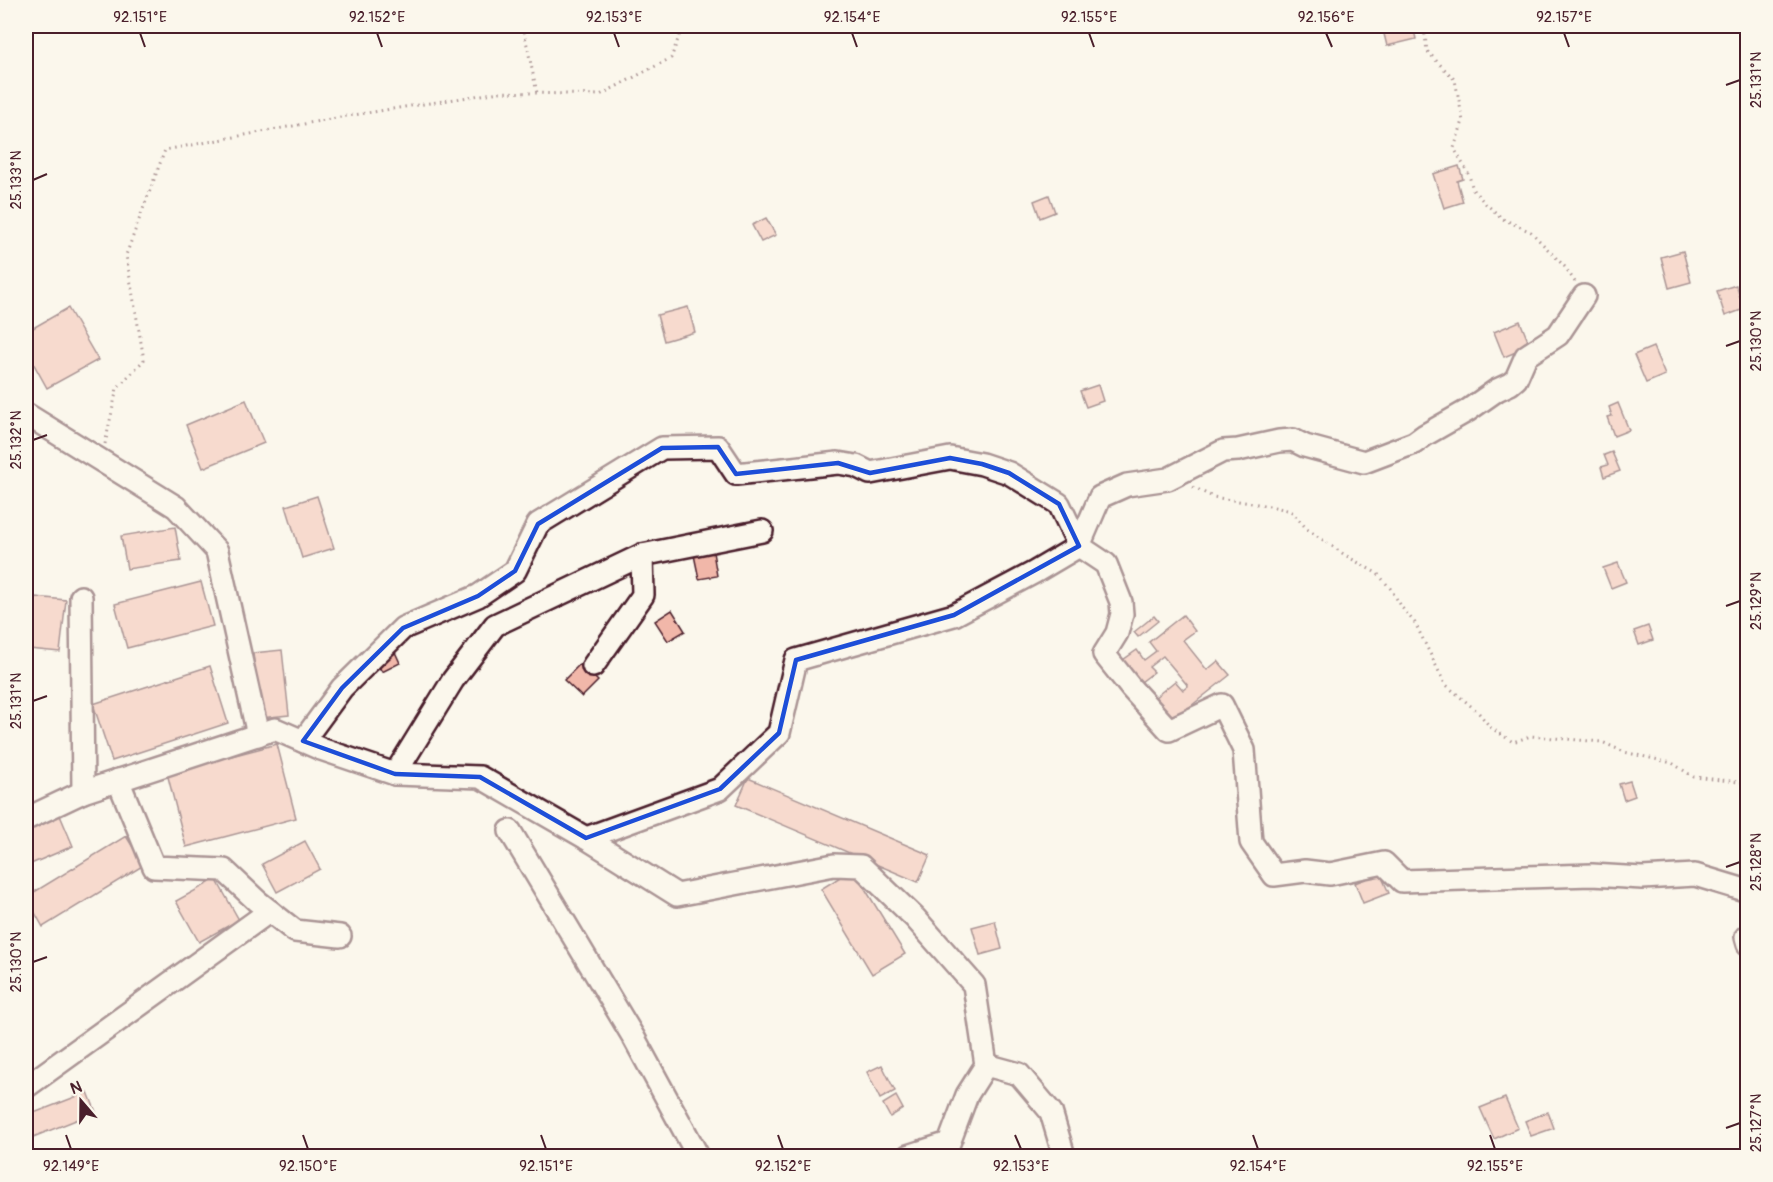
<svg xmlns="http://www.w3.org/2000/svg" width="1773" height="1182" font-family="Pangolin,sans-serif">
  <rect width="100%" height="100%" fill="#fbf7ec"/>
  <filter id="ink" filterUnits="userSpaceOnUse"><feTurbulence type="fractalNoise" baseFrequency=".0167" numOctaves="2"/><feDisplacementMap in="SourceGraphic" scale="12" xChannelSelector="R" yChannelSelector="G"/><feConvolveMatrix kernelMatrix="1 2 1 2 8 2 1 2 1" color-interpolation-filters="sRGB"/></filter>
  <g filter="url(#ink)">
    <g fill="#f1b7a9" stroke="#4a1f2b" stroke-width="1.5">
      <polygon points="1382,26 1413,26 1416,39 1387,46"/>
      <polygon points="1459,166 1463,179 1457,181 1463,202 1444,208 1433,174"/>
      <polygon points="1049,195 1055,212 1040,218 1034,201"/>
      <polygon points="766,218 776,235 761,242 752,225"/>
      <polygon points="1683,251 1691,282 1669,288 1661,257"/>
      <polygon points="1736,285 1744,309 1725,316 1717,291"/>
      <polygon points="688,307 695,332 664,341 657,315"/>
      <polygon points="68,308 98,360 47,388 26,350 26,332"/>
      <polygon points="1520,321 1530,346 1504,357 1494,332"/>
      <polygon points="1653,347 1665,375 1646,383 1634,355"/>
      <polygon points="1098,385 1103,401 1086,407 1080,391"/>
      <polygon points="246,400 264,443 203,468 186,425"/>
      <polygon points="1618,403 1629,430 1614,436 1607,417 1612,416 1609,407"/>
      <polygon points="1612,452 1620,471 1604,477 1601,467 1608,465 1604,455"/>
      <polygon points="317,496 334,548 302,558 286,506"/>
      <polygon points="175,527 181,561 127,569 121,536"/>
      <polygon points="713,552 717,576 699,579 694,555"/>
      <polygon points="1618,563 1626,582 1611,588 1603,568"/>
      <polygon points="201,582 213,626 127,648 115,604"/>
      <polygon points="35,597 66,600 60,652 29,649"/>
      <polygon points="672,610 685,631 668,641 655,621"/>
      <polygon points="1183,615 1195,631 1183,640 1207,670 1218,661 1230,675 1172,721 1154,698 1175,681 1183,690 1188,686 1163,656 1149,667 1154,672 1141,682 1123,660 1137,650 1144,660 1156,651 1149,642"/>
      <polygon points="1154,616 1158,621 1138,637 1134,632"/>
      <polygon points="1648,626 1653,640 1639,645 1634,631"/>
      <polygon points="282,650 289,715 260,718 253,653"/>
      <polygon points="395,652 400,663 382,672 376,661"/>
      <polygon points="580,664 598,681 582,697 564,680"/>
      <polygon points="210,666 228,723 112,761 93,704"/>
      <polygon points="277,744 296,818 186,847 167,773"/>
      <polygon points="748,778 930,855 918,882 736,805"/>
      <polygon points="1630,781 1635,796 1624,800 1619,784"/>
      <polygon points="59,813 73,846 26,866 26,827"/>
      <polygon points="126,836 144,865 43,927 26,897"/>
      <polygon points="305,841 320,869 277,892 262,864"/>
      <polygon points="853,869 905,954 872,974 821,889"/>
      <polygon points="1380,873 1389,893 1363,903 1355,883"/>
      <polygon points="216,879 239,920 199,942 176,901"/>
      <polygon points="995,921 1002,949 980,955 972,927"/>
      <polygon points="882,1065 895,1091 880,1099 867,1072"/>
      <polygon points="88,1092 96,1112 26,1140 26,1116"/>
      <polygon points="896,1096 903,1109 890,1117 883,1104"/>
      <polygon points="1505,1098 1518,1128 1494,1139 1480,1108"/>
      <polygon points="1548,1112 1554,1128 1531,1136 1525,1121"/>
    </g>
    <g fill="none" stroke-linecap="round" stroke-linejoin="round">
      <g stroke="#4a1f2b" stroke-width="26">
        <g id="minor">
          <polyline points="26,414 176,507 217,551 258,735"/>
          <polyline points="1079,546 1100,497 1127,485 1168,479 1223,451 1238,450 1279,441 1293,440 1305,446 1364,462 1414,443 1425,435 1467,411 1497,390 1510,384 1516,379 1526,356 1558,335 1584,296"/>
          <polyline points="642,555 762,531"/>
          <polyline points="81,597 83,792"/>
          <polyline points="303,741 342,688 403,628 478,596 515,571 538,524 662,448 718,447 736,474 838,463 856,466 870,473 950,458 982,464 1009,473 1059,504 1079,546"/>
          <polyline points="395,774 453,680 495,625 642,555 643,595 593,666"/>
          <polyline points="118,780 154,867 224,870 257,901 295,931 340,936"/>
          <polyline points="26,819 83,792 275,729 321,749 395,774 480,777 586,838 677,895 834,865 861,866 915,918 974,985 986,1065 967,1095 949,1143 908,1156"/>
          <polyline points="510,831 634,1038 698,1156"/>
          <polyline points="586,838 720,789 779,733 796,660 954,615 1035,572 1079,546 1106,564 1121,602 1122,614 1117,633 1104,654 1131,688 1169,730 1222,705 1244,750 1251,842 1274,875 1305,871 1330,874 1384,863 1402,881 1592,875 1642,878 1695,875 1748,891"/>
          <polyline points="1748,935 1746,937 1748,944"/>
          <polyline points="986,1065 1019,1074 1051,1112 1064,1156"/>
          <polyline points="26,1087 270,911"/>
        </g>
      </g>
      <g stroke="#4a1f2b" stroke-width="3" stroke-dasharray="1.5 4.5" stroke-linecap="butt">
        <polyline points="523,26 537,93"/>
        <polyline points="1424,28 1427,51 1455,80 1463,121 1454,148 1469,175 1473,190 1485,203 1503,219 1531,232 1565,267 1575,282"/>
        <polyline points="105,444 117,388 144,360 126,255 165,150 341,117 500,92 600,95 671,58 683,26"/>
        <polyline points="1193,487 1213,497 1270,506 1291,511 1307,529 1345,555 1378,574 1390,588 1403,609 1415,623 1445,684 1478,712 1491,728 1513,742 1531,736 1602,742 1624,752 1672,763 1694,777 1748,783"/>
      </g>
      <use href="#minor" stroke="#fbf7ec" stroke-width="21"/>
    </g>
  </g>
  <path d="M0 0H1773V1182H0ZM718,447L736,474L838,463L870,473L950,458L982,464L1009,473L1059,504L1079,546L954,615L796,660L779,733L720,789L586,838L480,777L395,774L303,741L342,688L403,628L478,596L515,571L538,524L662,448Z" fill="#fbf7ec" fill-opacity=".55" fill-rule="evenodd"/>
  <path fill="none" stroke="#1d4ed8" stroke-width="4.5" stroke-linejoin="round" d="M718,447L736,474L838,463L870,473L950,458L982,464L1009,473L1059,504L1079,546L954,615L796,660L779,733L720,789L586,838L480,777L395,774L303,741L342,688L403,628L478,596L515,571L538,524L662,448Z"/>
  <path fill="none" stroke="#4a1f2b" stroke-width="2" d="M140,33L145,47M377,33L382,47M614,33L619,47M852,33L857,47M1089,33L1094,47M1326,33L1332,47M1564,33L1569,47M1726,85L1740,80M33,180L47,174M1726,346L1740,341M33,440L47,435M1726,606L1740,601M33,701L47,696M1726,867L1740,862M33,962L47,957M1726,1128L1740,1123M66,1135L71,1149M303,1135L308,1149M541,1135L546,1149M778,1135L783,1149M1015,1135L1021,1149M1253,1135L1258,1149M1490,1135L1495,1149"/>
  <rect width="1773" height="1182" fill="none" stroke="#fbf7ec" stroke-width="66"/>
  <g transform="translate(81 1101) rotate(340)" stroke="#fbf7ec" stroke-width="4.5" paint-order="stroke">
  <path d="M0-4.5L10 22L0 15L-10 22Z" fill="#4a1f2b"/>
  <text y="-9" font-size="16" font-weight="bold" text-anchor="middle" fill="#4a1f2b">N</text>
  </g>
  <rect x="33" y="33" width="1707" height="1116" fill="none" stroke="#4a1f2b" stroke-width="2"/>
  <g font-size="15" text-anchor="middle" fill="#4a1f2b">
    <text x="140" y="22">92.151°E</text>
    <text x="377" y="22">92.152°E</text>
    <text x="614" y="22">92.153°E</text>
    <text x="852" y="22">92.154°E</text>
    <text x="1089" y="22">92.155°E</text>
    <text x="1326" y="22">92.156°E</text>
    <text x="1564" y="22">92.157°E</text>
    <text transform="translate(1756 80) rotate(-90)" y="5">25.131°N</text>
    <text transform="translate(16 180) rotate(-90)" y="5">25.133°N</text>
    <text transform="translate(1756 341) rotate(-90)" y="5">25.130°N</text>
    <text transform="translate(16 440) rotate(-90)" y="5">25.132°N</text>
    <text transform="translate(1756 601) rotate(-90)" y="5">25.129°N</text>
    <text transform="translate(16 701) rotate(-90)" y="5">25.131°N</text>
    <text transform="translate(1756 862) rotate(-90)" y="5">25.128°N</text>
    <text transform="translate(16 962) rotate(-90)" y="5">25.130°N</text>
    <text transform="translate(1756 1123) rotate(-90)" y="5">25.127°N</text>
    <text x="71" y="1171">92.149°E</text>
    <text x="308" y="1171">92.150°E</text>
    <text x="546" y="1171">92.151°E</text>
    <text x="783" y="1171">92.152°E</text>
    <text x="1021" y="1171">92.153°E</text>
    <text x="1258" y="1171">92.154°E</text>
    <text x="1495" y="1171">92.155°E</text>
  </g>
</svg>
